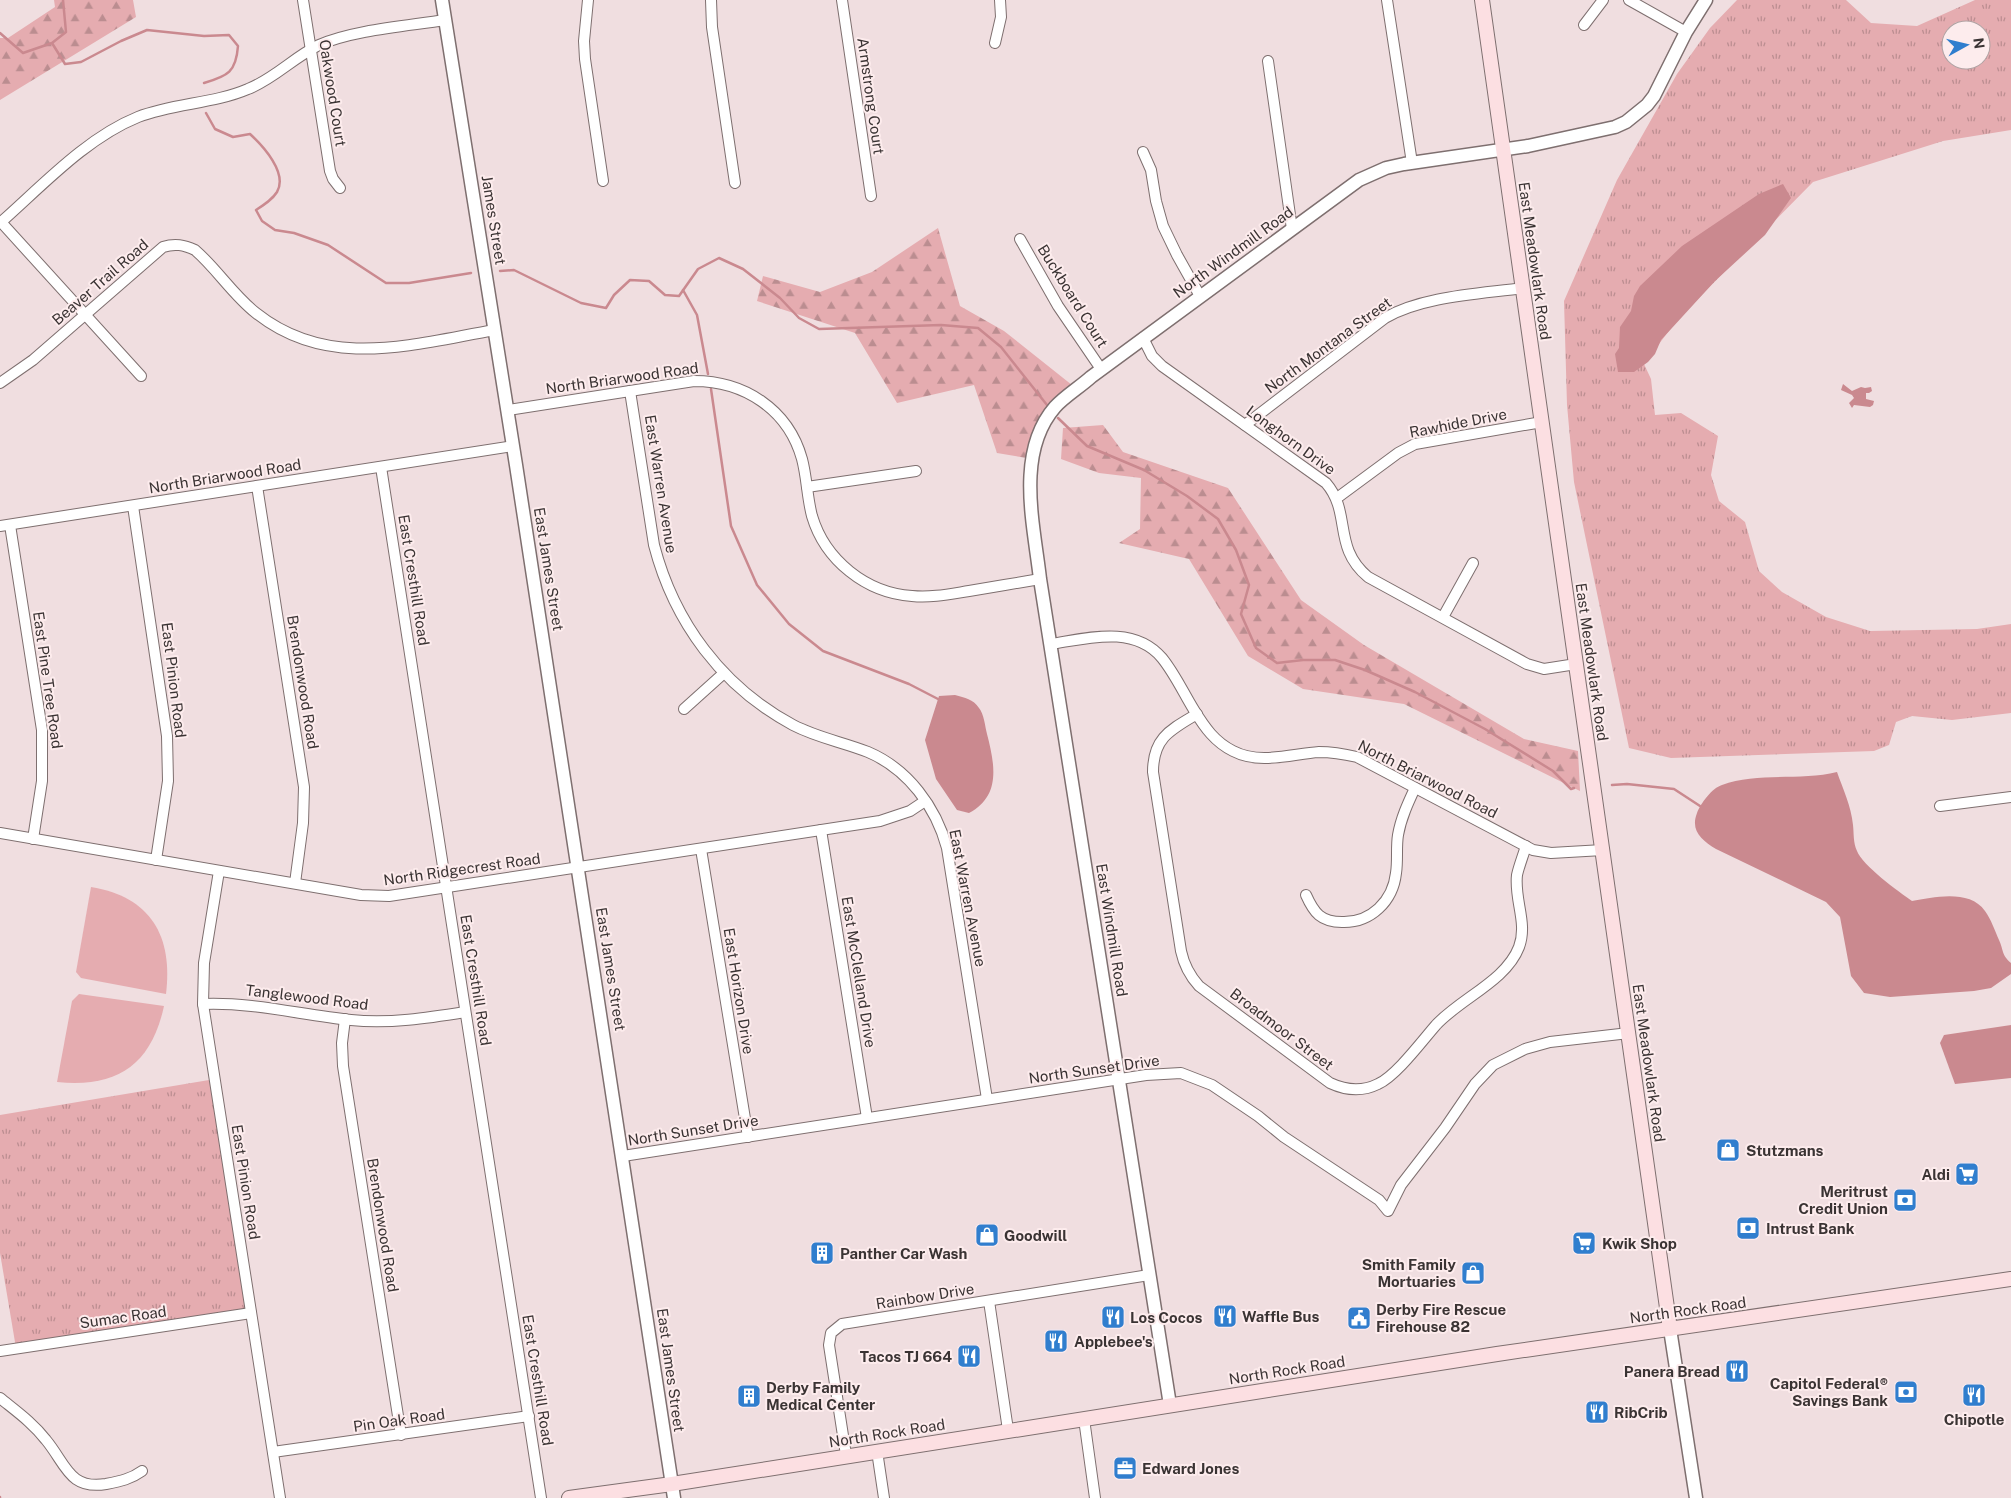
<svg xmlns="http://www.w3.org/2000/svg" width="2011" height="1498" font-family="'Public Sans',sans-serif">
  <defs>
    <pattern id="grass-tufts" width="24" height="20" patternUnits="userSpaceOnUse" patternTransform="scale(1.25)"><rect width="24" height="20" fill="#e5acb0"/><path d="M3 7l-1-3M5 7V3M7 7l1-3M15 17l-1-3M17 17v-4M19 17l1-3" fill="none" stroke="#bb8d90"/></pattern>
    <pattern id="forest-firs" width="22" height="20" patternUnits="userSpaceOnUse" patternTransform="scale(1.25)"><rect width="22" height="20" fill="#e5acb0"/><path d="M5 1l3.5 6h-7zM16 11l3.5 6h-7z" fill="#bb8d90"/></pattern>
  </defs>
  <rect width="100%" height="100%" fill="#f0dee0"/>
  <g fill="url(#grass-tufts)" fill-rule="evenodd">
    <path d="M1737,0H1846L1871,23L1917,26L1975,0H2011V130L1943,141L1813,182L1677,320L1644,364L1651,379L1655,415L1681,413L1718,436L1711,475L1719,501L1745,522L1759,571L1782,592L1826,617L1870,631L1977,629L2011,624V713L1952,720L1912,716L1896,722L1889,745L1874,751L1671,758L1629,748L1574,482L1567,405L1564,301L1617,180L1677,74L1710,28ZM1951,30H1981V60H1951Z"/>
    <polygon points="215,1079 251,1313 16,1348 0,1253 0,1115"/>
  </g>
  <g fill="url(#forest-firs)">
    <polygon points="54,0 133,0 136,17 0,100 0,38 8,38 55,7"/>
    <polygon points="938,228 960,306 1004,331 1077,389 1056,406 1033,459 997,453 974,385 897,403 855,333 757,301 763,276 820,292 872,272"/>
    <polygon points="1103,425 1123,452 1228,488 1301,600 1364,645 1524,739 1578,751 1580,791 1404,704 1303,689 1248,656 1189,559 1119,543 1140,529 1141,478 1099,473 1061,459 1063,428"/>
  </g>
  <g fill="#e5acb0">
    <path d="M91,887C151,897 173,936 166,994L81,978L76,972Z"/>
    <path d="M79,994L164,1006C151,1066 116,1088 57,1082L72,1001Z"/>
  </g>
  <g fill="#ca898f">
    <polygon points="1783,184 1791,198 1765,235 1715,281 1661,340 1655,354 1648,362 1634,372 1618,372 1615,354 1619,348 1620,327 1631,311 1634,296 1640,286 1682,246 1759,194"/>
    <polygon points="1843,384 1852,391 1861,387 1865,388 1871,387 1872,391 1869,393 1866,393 1866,399 1874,401 1873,405 1870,407 1854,405 1852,408 1849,403 1854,398 1852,395 1841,390"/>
    <path d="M955,695C965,698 973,699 979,708C984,714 985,726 987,734C995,765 1001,796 969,813L957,810L936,779L925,740L939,696Z"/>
    <path d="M1837,772C1843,789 1851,806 1853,825C1854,834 1853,842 1857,851C1862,865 1899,892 1912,901C1934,897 1970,889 1985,911C1991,919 1995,931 1999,940C2004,951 2001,954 2011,963V974L1991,988L1974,991L1890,997L1864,993L1851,976L1840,917L1826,902L1716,849C1702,840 1690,831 1697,813C1701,803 1712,788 1722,785C1756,772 1801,781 1837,772Z"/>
    <polygon points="2011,1025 2011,1078 1955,1084 1940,1043 1944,1035"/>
  </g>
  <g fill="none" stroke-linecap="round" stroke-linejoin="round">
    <g stroke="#ca898f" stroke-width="2.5">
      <polyline points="0,33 23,53 52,43 66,32 63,0"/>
      <path d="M52,43L65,64L81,62L121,41L147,30L204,36L229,35L238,46C236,72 228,76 204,83"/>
      <path d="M206,113L215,129L233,137L250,134C263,146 288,173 277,192C272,200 264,205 256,210L262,221L275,230L294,233L328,245L386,283H409L471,273"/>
      <polyline points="500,271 514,270 581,303 606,308 614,295 630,280 649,281 665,295 679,296 698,269 719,258 743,269 780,298 799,318 819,329 941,325 978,328 1001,347 1047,405"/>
      <polyline points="683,290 697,315 708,374"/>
      <polyline points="711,389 731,526 757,585 789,624 823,651 909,684 938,699"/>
      <polyline points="1058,418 1087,446 1144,470 1187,496 1218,519 1236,550 1249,585 1241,614 1256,648 1277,663 1303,660 1335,660 1365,670 1415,692 1485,729 1553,771 1571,789 1574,788"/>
      <polyline points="1612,785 1627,784 1674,789 1700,806"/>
      <polyline points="0,1497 0,1498"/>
    </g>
    <g stroke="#7e6f6f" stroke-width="12">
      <g id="minor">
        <polyline points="303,0 330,171 333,179 340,188"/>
        <polyline points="588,0 584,41 585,59 603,181"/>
        <polyline points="711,0 712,27 735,183"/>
        <polyline points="842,0 871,196"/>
        <polyline points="1387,0 1412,163"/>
        <polyline points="1629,0 1686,32"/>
        <polyline points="1584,25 1603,0"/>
        <polyline points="995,43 1001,17 1000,0"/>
        <polyline points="1268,61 1292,229"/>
        <polyline points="1143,152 1151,170 1156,201 1163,226 1177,255 1200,296"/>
        <polyline points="1,222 141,376"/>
        <path d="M0,223C42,186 86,138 138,117C174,103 213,104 248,89C274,79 294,57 319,45C353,30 407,26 445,20"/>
        <polyline points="1020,239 1058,306 1101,369"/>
        <path d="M1143,338L1152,356L1162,366L1326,483C1352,513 1332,547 1368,577L1527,664L1544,669L1576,664"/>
        <path d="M0,383L33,360L163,247C175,243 184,245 195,250C217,269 233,295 256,313C329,371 413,344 495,330"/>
        <path d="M630,391L654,545C674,622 722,687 793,725C818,738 843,742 868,752C908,769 936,807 947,848L987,1099"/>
        <path d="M508,410L694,381C744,381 788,409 802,459C807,478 807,497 812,516C825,560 866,593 912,596C931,598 950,594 969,591C993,587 1016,583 1040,579"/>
        <path d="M1245,425L1385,318C1423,296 1480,294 1523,288"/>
        <polyline points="381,467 541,1498"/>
        <polyline points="257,486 304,787 303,823 295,883"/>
        <polyline points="807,487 916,471"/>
        <polyline points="1337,498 1398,453 1415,444 1542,422"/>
        <polyline points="133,506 167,736 168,781 156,860"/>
        <polyline points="10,525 42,730 42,781 33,839"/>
        <polyline points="0,526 513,446"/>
        <polyline points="1443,617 1473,563"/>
        <path d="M1051,644C1089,638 1134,625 1162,658C1175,674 1184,694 1194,710C1205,728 1215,742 1233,751C1260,765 1291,754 1319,752C1332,752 1344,754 1357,757L1533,850L1551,853L1603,850"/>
        <polyline points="684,709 724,673"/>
        <path d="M1197,714C1170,730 1153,738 1153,772L1181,951C1184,965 1189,975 1199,986L1330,1083C1345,1090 1362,1092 1378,1084C1396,1076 1422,1041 1436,1025C1461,998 1506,981 1519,947C1528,923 1514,900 1517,875C1519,866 1523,856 1526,846"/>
        <polyline points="1940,806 2011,797"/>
        <polyline points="821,830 867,1118"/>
        <polyline points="0,833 361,895 389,896 880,821 910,811 925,801"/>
        <polyline points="701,849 748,1137"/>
        <polyline points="219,871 204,963 203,1004 280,1498"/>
        <path d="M1306,895C1314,913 1321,922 1342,922C1371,923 1393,901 1396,873C1398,860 1396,847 1398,835C1401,818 1408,803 1415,788"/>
        <path d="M203,1004C254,1002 301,1015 351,1020C389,1024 428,1018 465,1012"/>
        <polyline points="345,1019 342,1043 343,1066 401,1435"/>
        <polyline points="623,1156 1146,1075 1181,1073 1212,1085 1258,1116 1284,1137 1379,1200 1388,1211 1401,1185 1445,1128 1475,1084 1493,1065 1525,1049 1550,1042 1629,1033"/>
        <polyline points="989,1301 1008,1430"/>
        <polyline points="0,1351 251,1313"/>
        <path d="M0,1398C16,1411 33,1423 46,1440C66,1464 69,1490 106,1484C121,1481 131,1479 142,1471"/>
        <polyline points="1084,1419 1095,1498"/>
        <polyline points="877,1451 884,1498"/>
        <polyline points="273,1452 529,1416"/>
        <polyline points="846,1455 829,1345 831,1333 842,1324 1149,1275"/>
      </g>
    </g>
    <g stroke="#7e6f6f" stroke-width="15">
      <g id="tertiary">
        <polyline points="442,0 516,465 674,1498"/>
        <polyline points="1670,1329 1696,1498"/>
        <path d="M1170,1405L1040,579C1034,525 1015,453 1055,407C1065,396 1080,387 1091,377L1359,180L1386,168L1404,164L1528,146L1615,127L1626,122L1647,105L1654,96L1686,32L1706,0"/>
      </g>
    </g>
    <g stroke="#7e6f6f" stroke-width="16">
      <g id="secondary">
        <polyline points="1482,0 1670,1329"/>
        <polyline points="569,1498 672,1484 1497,1354 2011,1279"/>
      </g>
    </g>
    <use href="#minor" stroke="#fff" stroke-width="10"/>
    <use href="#tertiary" stroke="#fff" stroke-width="12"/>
    <use href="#secondary" stroke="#fcdfe2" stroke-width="14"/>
  </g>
  <defs>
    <g id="shop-square" transform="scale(1.25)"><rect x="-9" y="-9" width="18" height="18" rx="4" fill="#307ece" stroke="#fdeced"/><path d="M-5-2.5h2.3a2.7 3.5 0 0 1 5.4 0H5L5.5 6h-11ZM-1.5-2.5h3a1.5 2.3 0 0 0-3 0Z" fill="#fff"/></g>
    <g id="supermarket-square" transform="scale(1.25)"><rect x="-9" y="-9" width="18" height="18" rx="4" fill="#307ece" stroke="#fdeced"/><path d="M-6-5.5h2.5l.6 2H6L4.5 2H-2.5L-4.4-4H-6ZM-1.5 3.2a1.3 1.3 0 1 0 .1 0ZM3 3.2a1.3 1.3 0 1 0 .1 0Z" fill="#fff"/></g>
    <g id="bank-square" transform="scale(1.25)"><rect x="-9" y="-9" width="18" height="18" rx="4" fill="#307ece" stroke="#fdeced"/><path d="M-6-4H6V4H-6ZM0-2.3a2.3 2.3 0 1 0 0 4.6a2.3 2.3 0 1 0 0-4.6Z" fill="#fff"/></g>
    <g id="building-square" transform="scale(1.25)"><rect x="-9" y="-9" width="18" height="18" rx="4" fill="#307ece" stroke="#fdeced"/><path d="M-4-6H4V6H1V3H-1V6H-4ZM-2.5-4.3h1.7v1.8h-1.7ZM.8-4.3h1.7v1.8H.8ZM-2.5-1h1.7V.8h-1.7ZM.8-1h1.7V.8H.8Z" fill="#fff"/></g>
    <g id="restaurant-square" transform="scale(1.25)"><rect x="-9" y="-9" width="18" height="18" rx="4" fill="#307ece" stroke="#fdeced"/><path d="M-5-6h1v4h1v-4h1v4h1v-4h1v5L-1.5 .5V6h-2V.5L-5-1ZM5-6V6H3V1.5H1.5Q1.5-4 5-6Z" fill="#fff"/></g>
    <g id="civic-square" transform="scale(1.25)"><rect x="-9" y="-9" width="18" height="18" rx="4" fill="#307ece" stroke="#fdeced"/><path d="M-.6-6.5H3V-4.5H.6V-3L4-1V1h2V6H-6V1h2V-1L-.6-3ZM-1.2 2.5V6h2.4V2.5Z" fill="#fff"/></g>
    <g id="office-square" transform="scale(1.25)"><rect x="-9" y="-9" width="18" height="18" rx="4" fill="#307ece" stroke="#fdeced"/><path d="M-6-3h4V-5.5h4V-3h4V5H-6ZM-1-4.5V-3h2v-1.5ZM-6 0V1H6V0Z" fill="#fff"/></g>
  </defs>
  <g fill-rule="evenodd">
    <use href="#shop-square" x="1728" y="1150"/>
    <use href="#supermarket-square" x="1967" y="1174"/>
    <use href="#bank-square" x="1905" y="1200"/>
    <use href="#bank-square" x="1748" y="1228"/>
    <use href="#shop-square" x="987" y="1235"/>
    <use href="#supermarket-square" x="1584" y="1243"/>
    <use href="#building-square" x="822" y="1253"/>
    <use href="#shop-square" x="1473" y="1273"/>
    <use href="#restaurant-square" x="1225" y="1316"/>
    <use href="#restaurant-square" x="1113" y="1317"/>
    <use href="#civic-square" x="1359" y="1318"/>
    <use href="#restaurant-square" x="1056" y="1341"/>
    <use href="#restaurant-square" x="969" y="1356"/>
    <use href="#restaurant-square" x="1737" y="1371"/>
    <use href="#bank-square" x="1906" y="1392"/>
    <use href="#restaurant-square" x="1974" y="1395"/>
    <use href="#building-square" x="749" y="1396"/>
    <use href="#restaurant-square" x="1597" y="1412"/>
    <use href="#office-square" x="1125" y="1468"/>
  </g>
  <g text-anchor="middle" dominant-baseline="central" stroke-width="4" stroke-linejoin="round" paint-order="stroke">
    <g font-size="15" fill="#3a3333" stroke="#fdeced">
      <text transform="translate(333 93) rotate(81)">Oakwood Court</text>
      <text transform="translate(871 96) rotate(82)">Armstrong Court</text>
      <text transform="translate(494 220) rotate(81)">James Street</text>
      <text transform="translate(1233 252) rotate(-36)">North Windmill Road</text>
      <text transform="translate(1535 261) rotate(82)">East Meadowlark Road</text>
      <text transform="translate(100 282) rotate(-41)">Beaver Trail Road</text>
      <text transform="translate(1073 296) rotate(58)">Buckboard Court</text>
      <text transform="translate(1328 345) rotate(-36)">North Montana Street</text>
      <text transform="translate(622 378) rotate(-8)">North Briarwood Road</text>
      <text transform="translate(1458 423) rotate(-11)">Rawhide Drive</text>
      <text transform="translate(1291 440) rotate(36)">Longhorn Drive</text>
      <text transform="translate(225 476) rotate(-9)">North Briarwood Road</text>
      <text transform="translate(661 484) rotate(81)">East Warren Avenue</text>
      <text transform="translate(549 569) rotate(81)">East James Street</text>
      <text transform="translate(414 580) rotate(81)">East Cresthill Road</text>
      <text transform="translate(1592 662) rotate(82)">East Meadowlark Road</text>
      <text transform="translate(48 680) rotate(82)">East Pine Tree Road</text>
      <text transform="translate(174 680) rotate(83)">East Pinion Road</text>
      <text transform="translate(303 682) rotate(81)">Brendonwood Road</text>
      <text transform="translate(1428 779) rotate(27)">North Briarwood Road</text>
      <text transform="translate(462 869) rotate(-8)">North Ridgecrest Road</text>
      <text transform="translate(968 898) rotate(79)">East Warren Avenue</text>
      <text transform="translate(1112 930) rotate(81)">East Windmill Road</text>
      <text transform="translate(611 969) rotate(81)">East James Street</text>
      <text transform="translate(859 972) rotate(81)">East McClelland Drive</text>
      <text transform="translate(476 980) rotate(81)">East Cresthill Road</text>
      <text transform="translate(739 991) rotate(81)">East Horizon Drive</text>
      <text transform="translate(307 997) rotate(7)">Tanglewood Road</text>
      <text transform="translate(1282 1029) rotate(37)">Broadmoor Street</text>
      <text transform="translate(1649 1063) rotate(82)">East Meadowlark Road</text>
      <text transform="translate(1094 1069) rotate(-8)">North Sunset Drive</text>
      <text transform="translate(693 1130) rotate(-9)">North Sunset Drive</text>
      <text transform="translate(246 1182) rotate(81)">East Pinion Road</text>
      <text transform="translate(383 1225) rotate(81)">Brendonwood Road</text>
      <text transform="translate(925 1296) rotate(-9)">Rainbow Drive</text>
      <text transform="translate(1688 1310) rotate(-8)">North Rock Road</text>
      <text transform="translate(123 1317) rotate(-8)">Sumac Road</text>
      <text transform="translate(671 1370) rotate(82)">East James Street</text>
      <text transform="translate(1287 1370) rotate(-9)">North Rock Road</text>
      <text transform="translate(538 1380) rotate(81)">East Cresthill Road</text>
      <text transform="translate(399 1420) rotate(-8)">Pin Oak Road</text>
      <text transform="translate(887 1433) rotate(-9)">North Rock Road</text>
    </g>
    <g font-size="15" font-weight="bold" fill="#3a3333" stroke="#fdeced" text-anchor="start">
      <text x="1746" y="1150">Stutzmans</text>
      <text x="1950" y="1174" text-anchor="end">Aldi</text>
      <text x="1888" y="1191" text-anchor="end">Meritrust<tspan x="1888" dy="17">Credit Union</tspan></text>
      <text x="1766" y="1228">Intrust Bank</text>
      <text x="1004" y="1235">Goodwill</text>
      <text x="1602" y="1243">Kwik Shop</text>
      <text x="840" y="1253">Panther Car Wash</text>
      <text x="1456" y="1264" text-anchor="end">Smith Family<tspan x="1456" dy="17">Mortuaries</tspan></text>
      <text x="1376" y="1309">Derby Fire Rescue<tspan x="1376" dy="17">Firehouse 82</tspan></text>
      <text x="1242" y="1316">Waffle Bus</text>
      <text x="1130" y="1317">Los Cocos</text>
      <text x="1074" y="1341">Applebee's</text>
      <text x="952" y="1356" text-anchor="end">Tacos TJ 664</text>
      <text x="1720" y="1371" text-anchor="end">Panera Bread</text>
      <text x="1888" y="1383" text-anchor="end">Capitol Federal®<tspan x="1888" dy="17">Savings Bank</tspan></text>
      <text x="766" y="1387">Derby Family<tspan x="766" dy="17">Medical Center</tspan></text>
      <text x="1614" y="1412">RibCrib</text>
      <text x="1974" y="1419" text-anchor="middle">Chipotle</text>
      <text x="1142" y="1468">Edward Jones</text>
    </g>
  </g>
  <g transform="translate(1966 45) rotate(82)"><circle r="24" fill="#fdeced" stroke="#afa2a3"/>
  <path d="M0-4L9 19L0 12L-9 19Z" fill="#307ece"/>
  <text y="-8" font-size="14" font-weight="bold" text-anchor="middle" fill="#3a3333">N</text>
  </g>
</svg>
